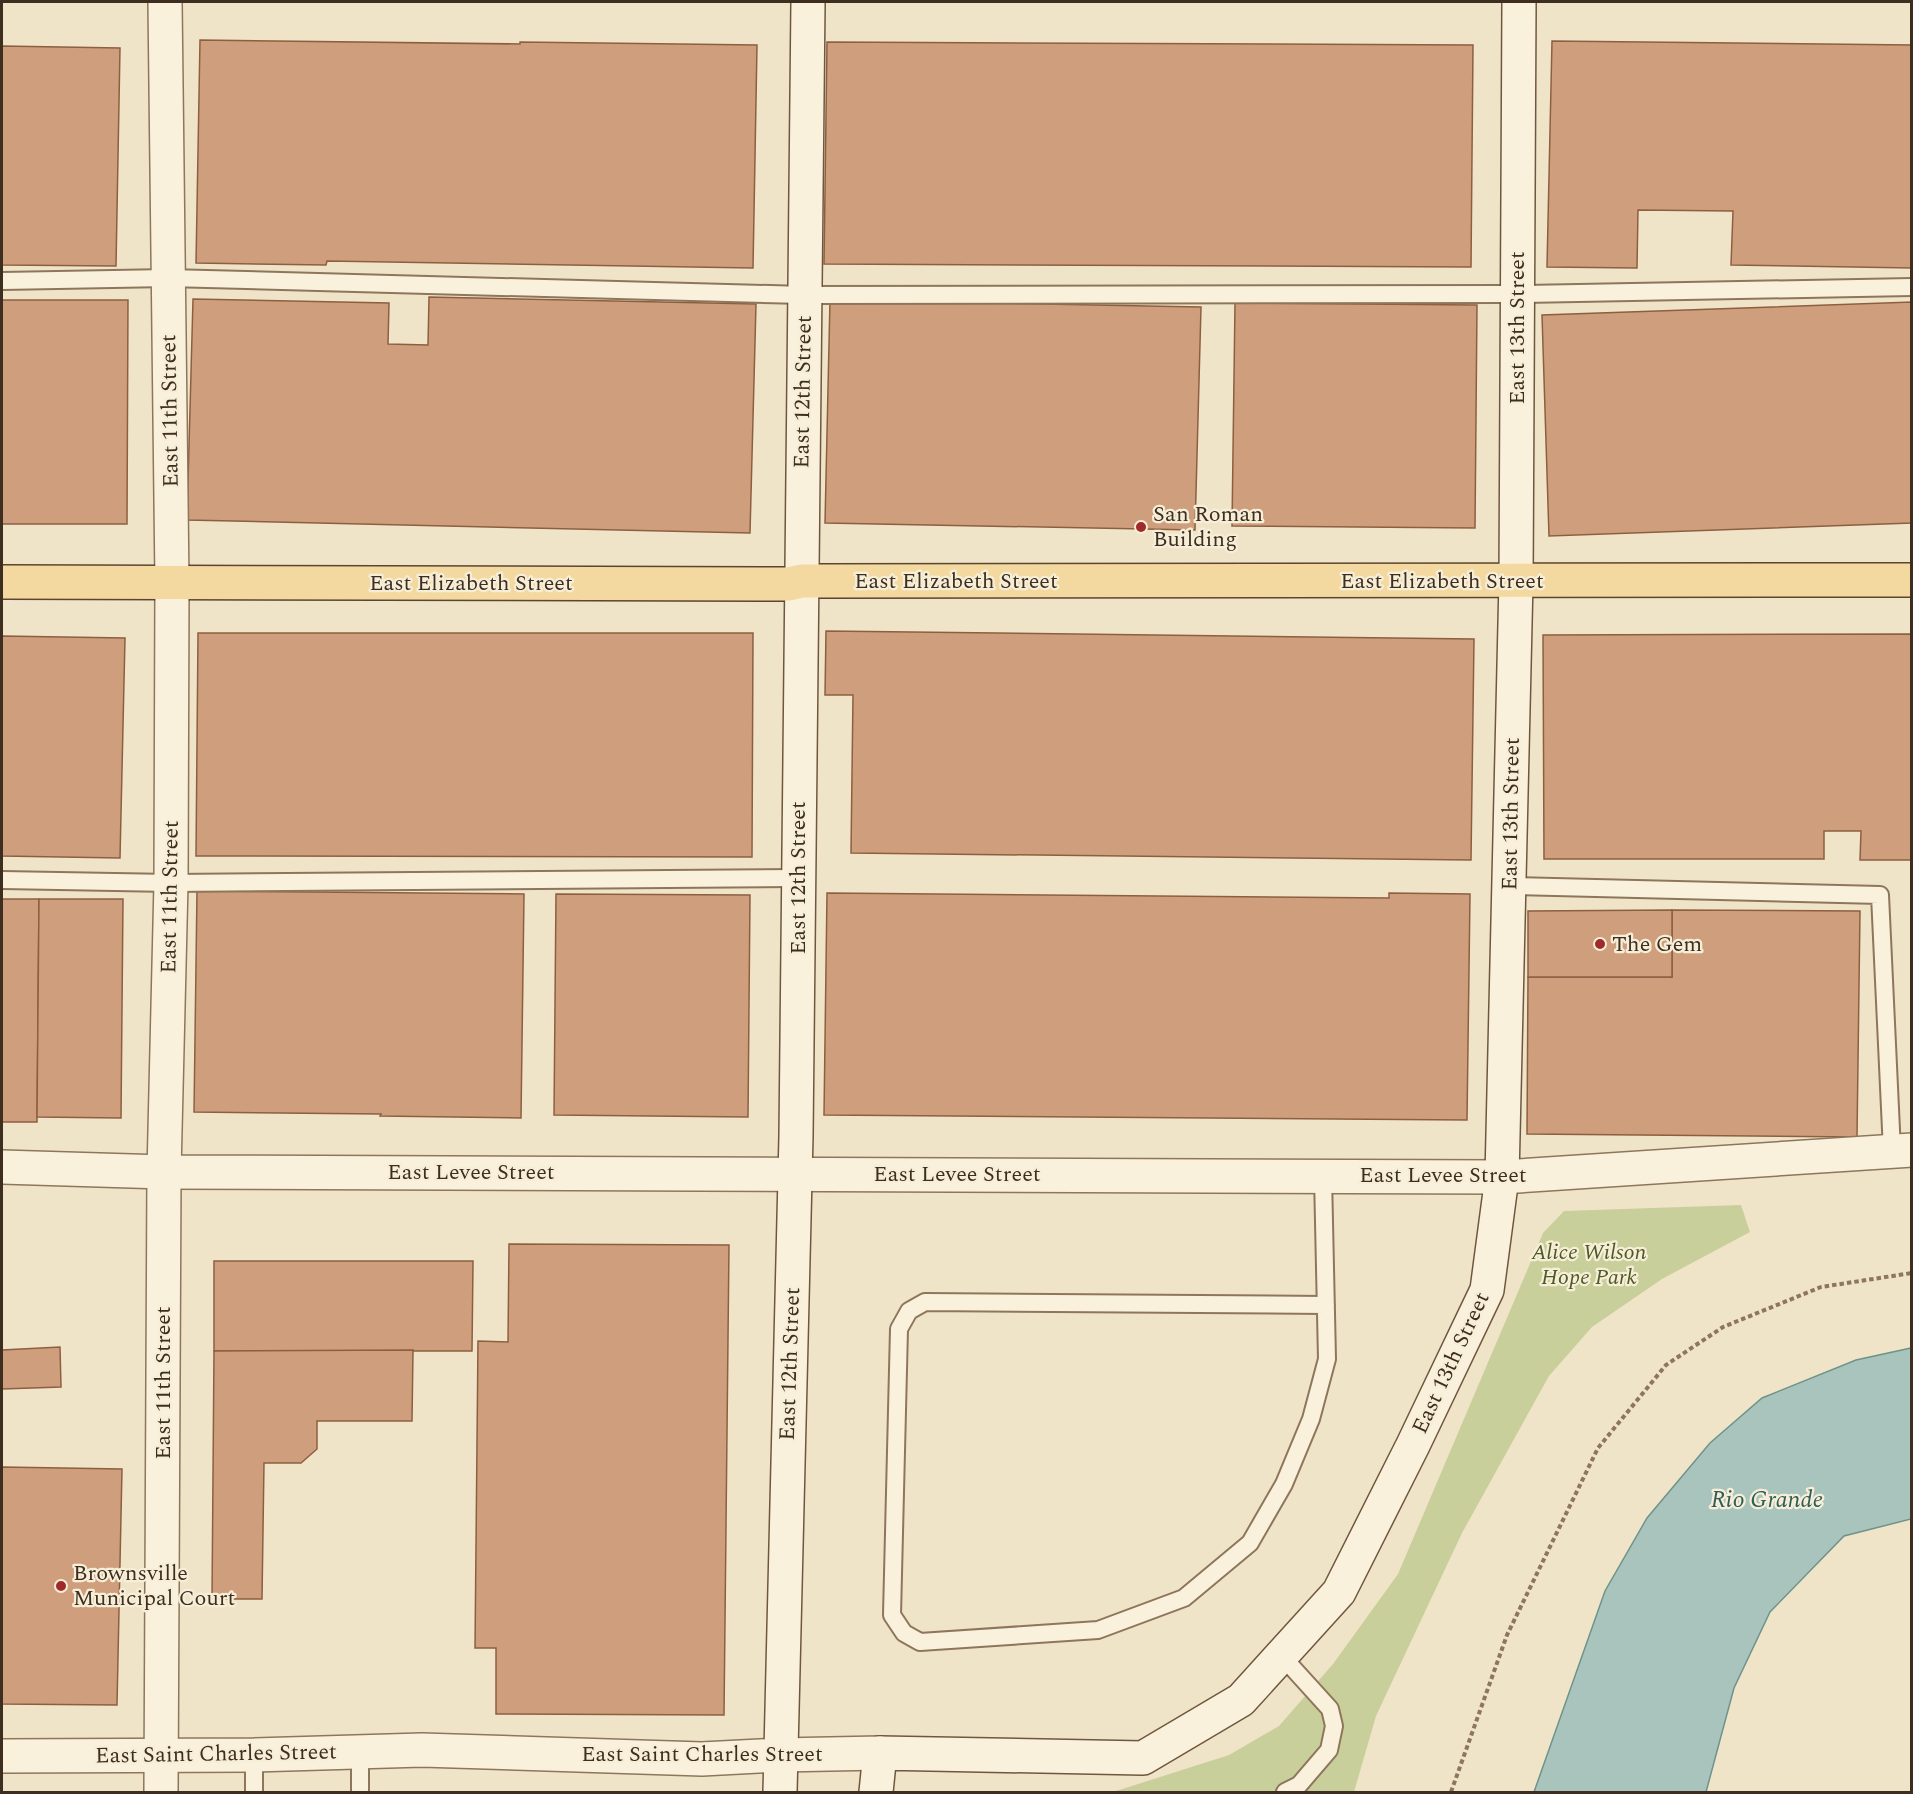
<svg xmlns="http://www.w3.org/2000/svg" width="1913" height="1794" font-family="Spectral,serif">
  <rect width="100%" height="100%" fill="#f0e4c8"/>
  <polygon fill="#c9cf9b" points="1741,1205 1750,1232 1662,1279 1592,1327 1549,1376 1462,1533 1376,1716 1354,1792 1113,1792 1229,1755 1279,1726 1333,1664 1398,1574 1543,1233 1564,1211"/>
  <polygon fill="#a9c4bc" stroke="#6f938a" stroke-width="1.5" points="1911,1348 1911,1519 1844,1536 1770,1612 1734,1688 1706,1792 1534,1792 1605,1591 1647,1518 1710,1443 1762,1398 1856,1360"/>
  <g fill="#cf9f7d" stroke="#8d5f41" stroke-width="1.5">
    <polygon points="200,40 520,44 520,42 757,45 753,268 327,261 326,265 196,263"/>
    <polygon points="1552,41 1912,45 1912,268 1731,265 1733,211 1638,210 1637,268 1547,267"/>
    <polygon points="827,42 1473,45 1471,267 824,264"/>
    <polygon points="2,46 120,48 116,266 2,265"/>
    <polygon points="429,297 756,304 750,533 187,520 193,299 389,303 388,344 428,345"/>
    <polygon points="2,300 128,300 127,524 2,524"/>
    <polygon points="830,300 1201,307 1195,530 825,523"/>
    <polygon points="1912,302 1912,523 1549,536 1542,315"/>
    <polygon points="1235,303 1477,305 1475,528 1232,526"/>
    <polygon points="826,631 1474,639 1471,860 851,853 853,695 825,695"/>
    <polygon points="198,633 753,633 752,857 196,856"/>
    <polygon points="1912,634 1912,860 1860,860 1861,831 1824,831 1824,859 1544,859 1543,635"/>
    <polygon points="2,636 125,638 120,858 2,856"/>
    <polygon points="197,891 524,894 521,1118 380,1116 381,1114 194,1112"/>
    <polygon points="827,893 1389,898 1389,893 1470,894 1467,1120 824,1115"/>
    <polygon points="556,894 750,895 748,1117 554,1115"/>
    <polygon points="2,899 39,899 37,1122 2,1122"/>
    <polygon points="39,899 123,899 121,1118 37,1117"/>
    <polygon points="1672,910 1860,911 1857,1137 1527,1134 1528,977 1672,977"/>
    <polygon points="1672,910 1672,977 1528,977 1528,911"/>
    <polygon points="509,1244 729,1245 724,1715 496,1714 496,1648 475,1648 478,1341 508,1342"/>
    <polygon points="214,1261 473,1261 472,1351 214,1351"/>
    <polygon points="60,1347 61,1387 2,1389 2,1350"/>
    <polygon points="413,1350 412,1421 317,1421 317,1449 301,1463 264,1463 262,1599 212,1599 214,1351"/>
    <polygon points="2,1467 122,1469 117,1705 2,1704"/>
  </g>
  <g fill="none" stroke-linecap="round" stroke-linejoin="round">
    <g stroke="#8d765c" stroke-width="20">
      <g id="service">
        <polyline points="2,281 168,278 804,295 1518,294 1912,287"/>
        <polyline points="2,880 171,883 798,878"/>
        <polyline points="1509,886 1880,895 1892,1151"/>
        <polyline points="1323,1176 1327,1359 1311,1419 1284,1484 1250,1543 1184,1598 1098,1630 920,1642 904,1633 892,1615 899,1329 909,1311 925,1302 1326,1305"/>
        <polyline points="1281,1655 1330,1709 1334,1726 1329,1750 1299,1785 1285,1792"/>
        <polyline points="254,1792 254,1755"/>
        <polyline points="360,1792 360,1751"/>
      </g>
    </g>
    <g stroke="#8d765c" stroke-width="36">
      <g id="minor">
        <polyline points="1502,1177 1912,1150"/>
        <polyline points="161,1792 164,1172 171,883 172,583 165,2"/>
      </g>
    </g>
    <g stroke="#8d765c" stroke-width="36">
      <g id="tertiary">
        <polyline points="2,1167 164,1172 1502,1177"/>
        <polyline points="2,1756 254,1755 422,1750 702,1759 780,1755 880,1753"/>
      </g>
    </g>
    <g stroke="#6f573f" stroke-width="36">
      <g id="secondary">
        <polyline points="780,1792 796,1136 808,2"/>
        <polyline points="876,1792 880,1753 1143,1758 1241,1700 1339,1592 1413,1445 1487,1290 1502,1177 1516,581 1519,2"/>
      </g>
    </g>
    <g stroke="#5b4430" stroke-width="36">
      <polyline id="primary" points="2,582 789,584 801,581 822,581 1912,580"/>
    </g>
    <polyline stroke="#8d765c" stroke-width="4" stroke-dasharray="4.5 3" stroke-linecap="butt" points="1451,1792 1507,1635 1598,1448 1666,1365 1723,1327 1821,1287 1912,1273"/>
    <use href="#service" stroke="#faf1dc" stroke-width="16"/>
    <use href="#minor" stroke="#faf1dc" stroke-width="33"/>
    <use href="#tertiary" stroke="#faf1dc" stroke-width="33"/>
    <use href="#secondary" stroke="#faf1dc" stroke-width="33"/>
    <use href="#primary" stroke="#f3d9a0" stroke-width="33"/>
  </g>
  <g fill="#9e2a2b" stroke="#f7eed8" stroke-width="2">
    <circle cx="1141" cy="527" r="6"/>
    <circle cx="1600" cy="944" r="6"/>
    <circle cx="61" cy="1586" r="6"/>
  </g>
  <g text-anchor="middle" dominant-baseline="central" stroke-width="4.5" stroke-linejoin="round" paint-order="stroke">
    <g font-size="22" fill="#3d2e20" stroke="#f7eed8">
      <text transform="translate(1517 328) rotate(-90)">East 13th Street</text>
      <text transform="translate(803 392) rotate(-89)">East 12th Street</text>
      <text transform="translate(170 411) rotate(-91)">East 11th Street</text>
      <text x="956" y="581">East Elizabeth Street</text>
      <text x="1442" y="581">East Elizabeth Street</text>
      <text x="471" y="583">East Elizabeth Street</text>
      <text transform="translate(1511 814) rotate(-89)">East 13th Street</text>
      <text transform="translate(798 878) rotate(-90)">East 12th Street</text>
      <text transform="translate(170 897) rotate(-89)">East 11th Street</text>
      <text x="471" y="1172">East Levee Street</text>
      <text x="957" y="1174">East Levee Street</text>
      <text x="1443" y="1175">East Levee Street</text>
      <text transform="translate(1451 1363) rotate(-65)">East 13th Street</text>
      <text transform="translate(790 1364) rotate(-88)">East 12th Street</text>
      <text transform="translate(163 1383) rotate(-90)">East 11th Street</text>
      <text transform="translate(216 1754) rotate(-1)">East Saint Charles Street</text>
      <text x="702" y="1754">East Saint Charles Street</text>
    </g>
    <g font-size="22" fill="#3d2e20" stroke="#f7eed8" text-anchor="start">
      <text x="1153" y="514">San Roman<tspan x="1153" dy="25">Building</tspan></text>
      <text x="1612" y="944">The Gem</text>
      <text x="73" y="1573">Brownsville<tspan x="73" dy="25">Municipal Court</tspan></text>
    </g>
    <g font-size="22" font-style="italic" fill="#4d5a26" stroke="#f7eed8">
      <text x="1589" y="1252">Alice Wilson<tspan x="1589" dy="25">Hope Park</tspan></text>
    </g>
    <g font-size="24" font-style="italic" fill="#2f5d5a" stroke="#f7eed8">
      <text x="1767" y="1500">Rio Grande</text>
    </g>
  </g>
  <rect width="1913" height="1794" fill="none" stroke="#3d2e20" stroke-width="6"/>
</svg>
